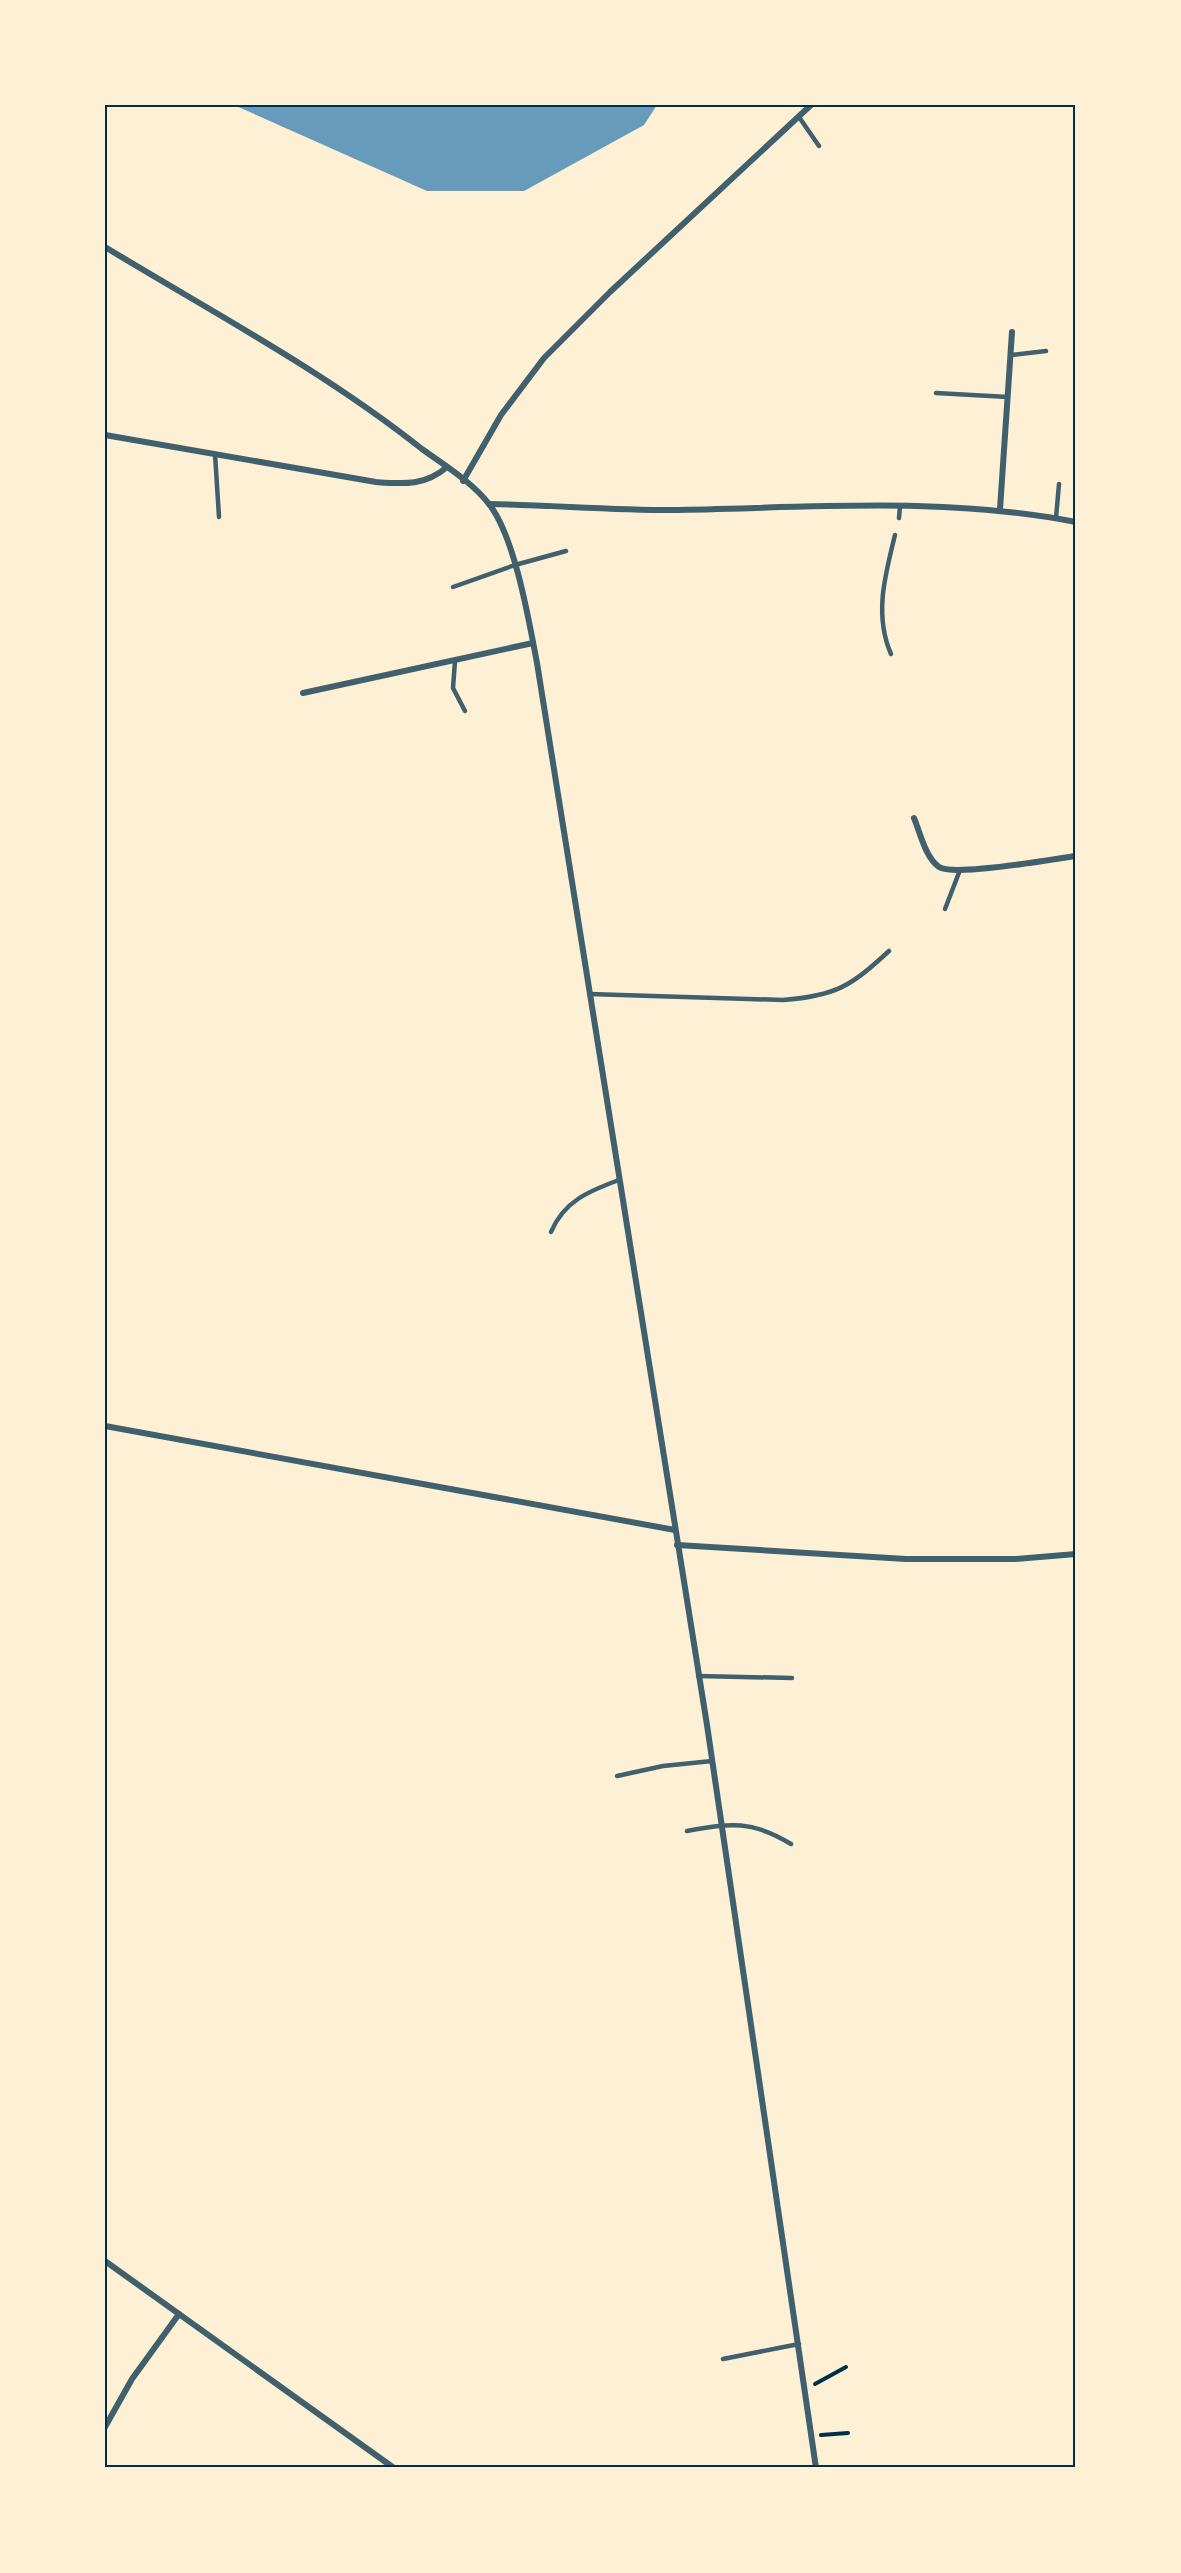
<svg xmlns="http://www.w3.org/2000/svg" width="1181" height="2573" font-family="Overpass,sans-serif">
  <rect width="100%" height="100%" fill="#fdf0d5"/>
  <polygon fill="#669bbc" points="234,105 657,105 644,125 524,191 427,191"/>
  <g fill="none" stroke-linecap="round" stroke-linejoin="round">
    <g stroke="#003049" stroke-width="4">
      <polyline points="815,2384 846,2367"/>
      <polyline points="821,2435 848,2433"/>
    </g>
    <g stroke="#3f606c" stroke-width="4.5">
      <polyline points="799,117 819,146"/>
      <polyline points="1011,355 1046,351"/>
      <polyline points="936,393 1008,397"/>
      <polyline points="215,454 219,517"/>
      <polyline points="899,518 900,506"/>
      <polyline points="1056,518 1059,484"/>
      <polyline points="453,587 515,565 566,551"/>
      <path d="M891,654C874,615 885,575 895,535"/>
      <polyline points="455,661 453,688 465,711"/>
      <polyline points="945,909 960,870"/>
      <path d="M589,994L783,1000C836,996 851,986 889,951"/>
      <path d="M551,1232C564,1201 589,1191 619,1180"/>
      <polyline points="698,1676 792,1678"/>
      <polyline points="617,1776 663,1766 712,1761"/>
      <path d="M687,1831C731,1823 752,1820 791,1844"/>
      <polyline points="723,2359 799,2344"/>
    </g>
    <g stroke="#3f606c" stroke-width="6">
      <path d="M105,247C212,312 324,371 422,449C444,465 472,482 489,504C515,537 529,621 537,663L707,1725L816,2468"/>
      <path d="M105,435L376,482C404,484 425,486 447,467"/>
      <polyline points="463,481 501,415 544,358 610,292 811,105"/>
      <path d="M489,504C550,505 610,510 671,510C806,508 943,496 1076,522"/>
      <polyline points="1000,509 1012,332"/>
      <polyline points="303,693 533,643"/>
      <path d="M914,818C920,832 925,857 939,867C954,877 1053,859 1076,856"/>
      <polyline points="105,1426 675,1530"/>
      <polyline points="677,1545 906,1559 1015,1559 1076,1554"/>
      <polyline points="105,2261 394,2468"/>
      <polyline points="105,2427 132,2379 179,2314"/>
    </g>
  </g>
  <rect width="1181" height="2573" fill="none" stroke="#fdf0d5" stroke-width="213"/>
  <rect x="106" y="106" width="968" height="2360" fill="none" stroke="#003049" stroke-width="2"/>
</svg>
